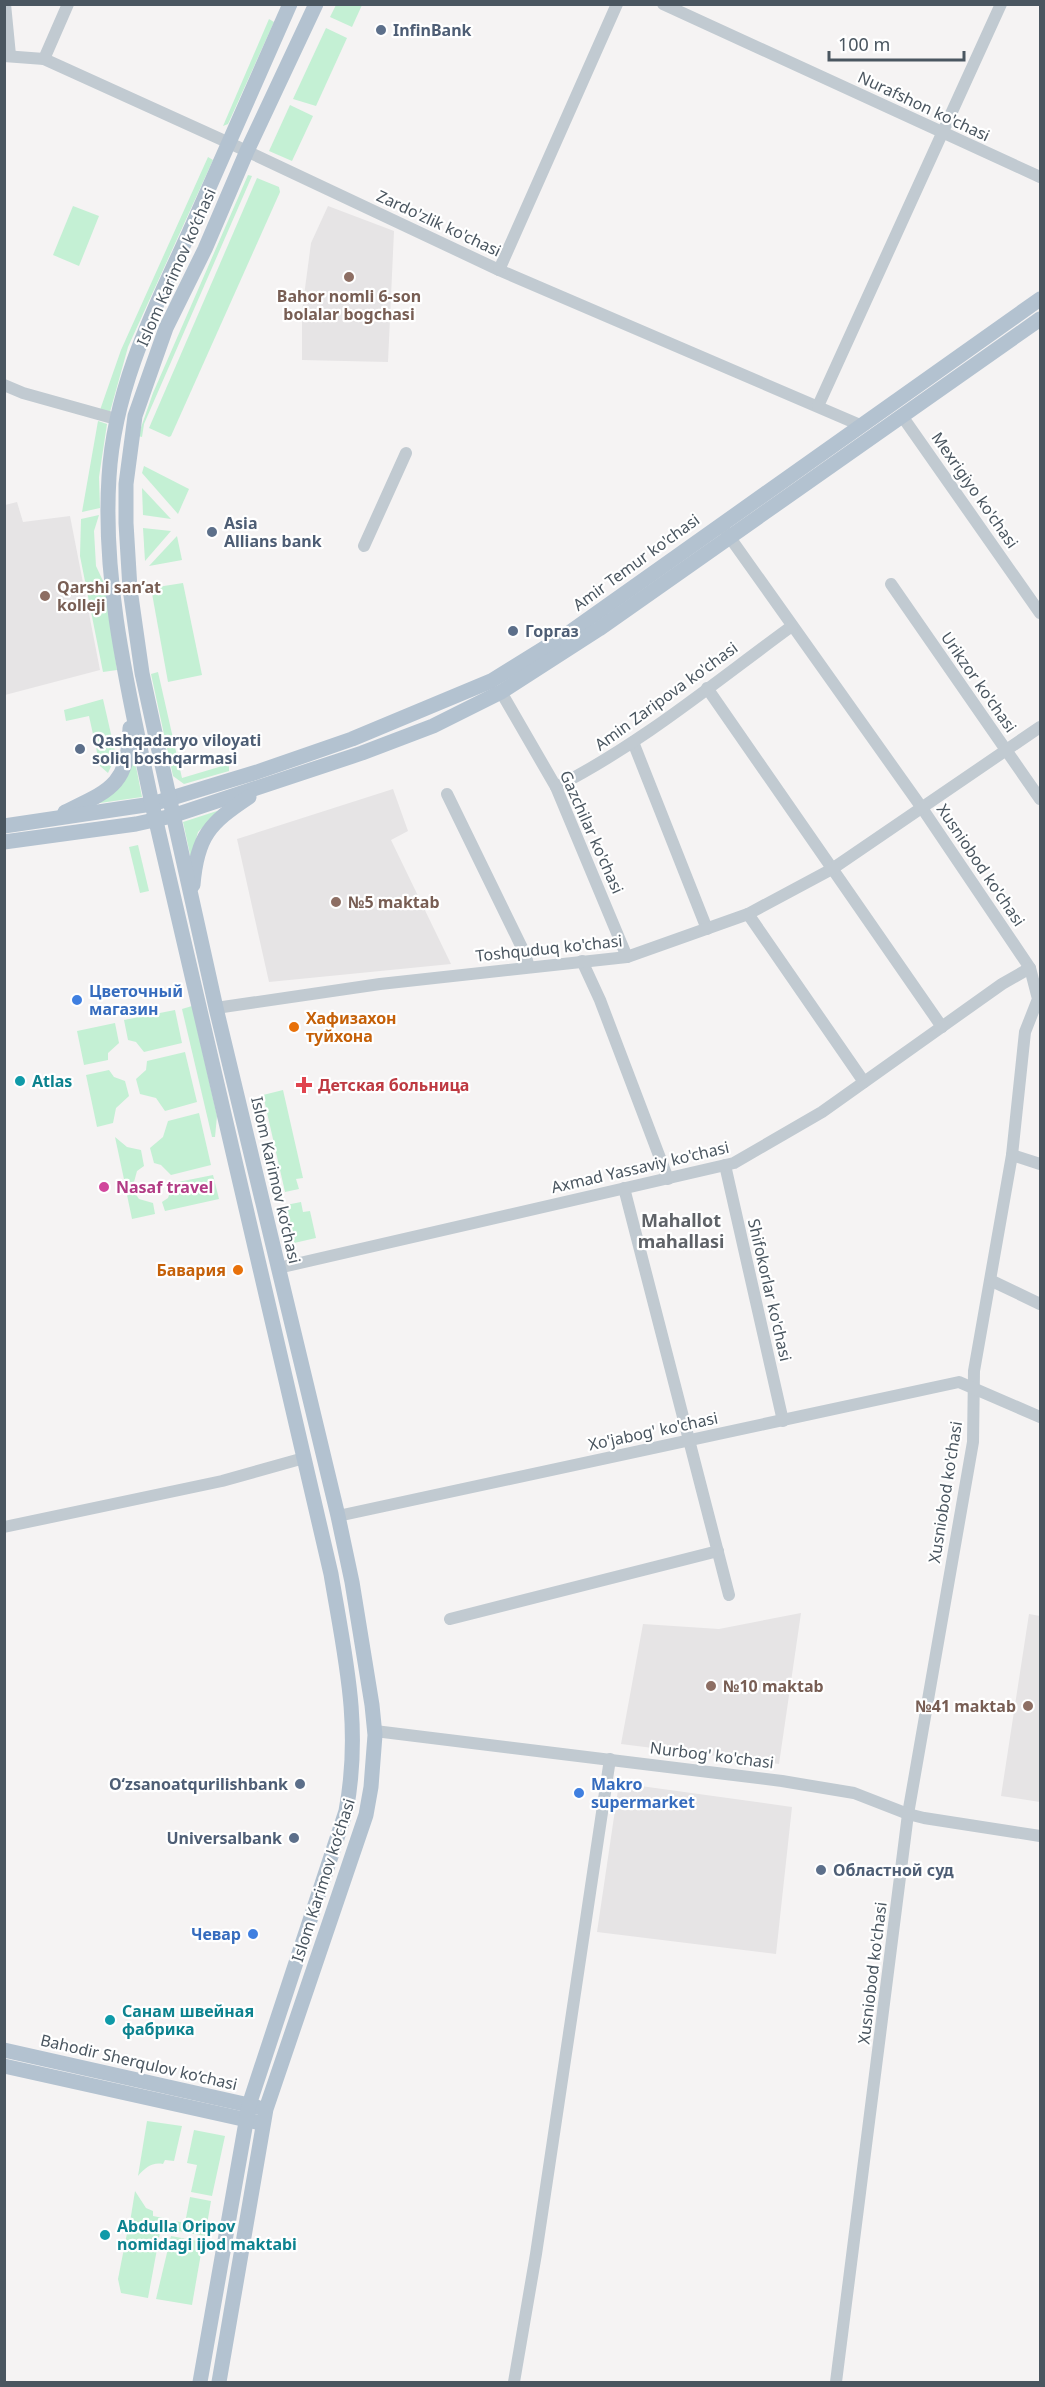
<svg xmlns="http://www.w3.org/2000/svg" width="1045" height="2387" font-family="'Noto Sans',sans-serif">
  <rect width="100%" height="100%" fill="#f5f3f3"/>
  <g fill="#e6e4e5">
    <polygon points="328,206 394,231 388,362 302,360 302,311 311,243"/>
    <polygon points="17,502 23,522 70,516 100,670 5,695 5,505"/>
    <polygon points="393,789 408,831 391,840 451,964 269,982 237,839"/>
    <polygon points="801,1613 779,1764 621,1744 643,1624 719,1629"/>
    <polygon points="1029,1614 1040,1616 1040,1802 1001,1796"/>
    <polygon points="619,1783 792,1807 776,1954 597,1932"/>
  </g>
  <g fill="#c4f0d4">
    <polygon points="336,5 362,5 352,27 330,17"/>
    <polygon points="269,19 274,22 228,124 223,126"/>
    <polygon points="326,28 347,38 316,106 293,99"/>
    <polygon points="290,105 313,116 292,161 269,151"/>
    <polygon points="208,157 213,160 128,347 110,412 100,410 121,350"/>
    <polygon points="248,175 252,176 144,424 142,437 138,436 153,393"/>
    <polygon points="257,178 279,187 280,192 171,436 169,437 149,428"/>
    <polygon points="73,206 99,216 79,266 53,255"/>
    <polygon points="98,421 107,424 99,477 100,508 82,512"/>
    <polygon points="144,466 189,489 178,514 142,473"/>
    <polygon points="142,488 171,519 143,515"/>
    <polygon points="99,515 94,531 96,566 104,583 117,670 103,672 80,556 81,519"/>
    <polygon points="143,528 171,531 145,561"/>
    <polygon points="177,536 182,560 149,566"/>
    <polygon points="183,583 202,675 168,682 151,588"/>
    <polygon points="158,672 182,778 229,764 229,771 184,784 173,776 151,674"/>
    <polygon points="103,699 116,756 108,773 100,766 89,716 66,721 64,710"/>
    <polygon points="133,751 142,797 93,804"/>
    <polygon points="220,810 198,832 191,859 183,822"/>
    <polygon points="138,845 149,891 140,893 129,847"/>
    <polygon points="192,1006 217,1116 215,1137 212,1137 182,1009"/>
    <polygon points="175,1010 182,1043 144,1052 136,1042 128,1040 124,1020"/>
    <polygon points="115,1023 119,1043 108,1053 108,1060 84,1065 77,1031"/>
    <polygon points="185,1052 197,1102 165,1111 156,1098 140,1094 136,1079 146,1070 147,1061"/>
    <polygon points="109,1070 114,1077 125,1081 129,1096 116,1108 113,1123 97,1127 86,1075"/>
    <polygon points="283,1090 303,1178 296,1179 299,1189 285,1192 263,1095"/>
    <polygon points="199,1113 211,1165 171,1175 161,1165 154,1163 150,1148 163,1137 168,1121"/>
    <polygon points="115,1137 127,1147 141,1150 144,1166 137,1171 134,1182 125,1184"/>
    <polygon points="213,1175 219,1199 165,1211 162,1202 168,1198 173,1183"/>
    <polygon points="135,1193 139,1199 153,1203 155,1214 132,1219 127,1195"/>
    <polygon points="301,1202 303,1212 310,1211 316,1238 294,1243 286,1205"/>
    <path d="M147,2121L182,2126L174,2161L165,2160L163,2164C152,2162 145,2168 138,2176Z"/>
    <polygon points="194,2130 225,2136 212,2196 191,2192 197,2165 187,2163"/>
    <polygon points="135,2191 146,2208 153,2211 153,2216 163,2218 162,2227 130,2222"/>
    <polygon points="190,2197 211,2201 205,2236 173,2230 175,2221 185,2223"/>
    <polygon points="128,2228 160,2233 148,2298 121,2293 118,2279"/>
    <polygon points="171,2236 203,2242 192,2305 156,2299"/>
  </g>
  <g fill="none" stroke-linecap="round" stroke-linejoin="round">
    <g stroke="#c1cad1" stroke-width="12">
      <polyline points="5,4 10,55"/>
      <polyline points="663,4 1040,177"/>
      <polyline points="4,56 44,59 238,147 499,270 860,425"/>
      <polyline points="44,59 68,4"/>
      <polyline points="499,270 617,4"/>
      <polyline points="4,385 23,393 116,419"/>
      <polyline points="818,406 1001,4"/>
      <polyline points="902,416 1040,613"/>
      <polyline points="726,532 922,808 1030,968 1038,999 1025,1032 1012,1155 974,1371 973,1442 908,1814 836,2382"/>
      <polyline points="364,546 406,453"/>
      <polyline points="891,584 1040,799"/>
      <polyline points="707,688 942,1027"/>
      <polyline points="501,692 556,787 627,957"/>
      <polyline points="633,742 707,929"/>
      <path d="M556,787C641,744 715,682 792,626"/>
      <polyline points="447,794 525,954 529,967"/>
      <polyline points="748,914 864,1082"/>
      <polyline points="582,961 600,1000 668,1179"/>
      <polyline points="216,1008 380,984 627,957 748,914 832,869 1040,727"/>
      <polyline points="1012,1155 1040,1164"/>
      <polyline points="725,1165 783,1421"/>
      <polyline points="624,1188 729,1595"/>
      <polyline points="278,1268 734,1163 822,1112 1002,984 1030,968"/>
      <polyline points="992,1281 1040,1304"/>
      <polyline points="338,1516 959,1382 1040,1417"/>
      <polyline points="4,1527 222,1481 304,1458"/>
      <polyline points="450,1619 718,1551"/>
      <polyline points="375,1731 782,1781 854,1793 908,1814 924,1818 1040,1836"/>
      <polyline points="514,2382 536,2254 610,1759"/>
    </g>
    <g stroke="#b3c2d0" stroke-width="15">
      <path d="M65,812C111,790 128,785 130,728"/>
      <polyline points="4,826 152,804 257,772 352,739 491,681 570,632 1040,299"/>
      <polyline points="4,842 136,824 172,816 362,753 433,726 501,692 599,629 1040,319"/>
      <path d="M193,885C197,836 210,823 249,797"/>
      <polyline points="4,2050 257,2107"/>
      <polyline points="4,2066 256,2122"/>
      <path d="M200,2382L249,2105L346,1811C362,1726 345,1657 331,1574L152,804C130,697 102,587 109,477C114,389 153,311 189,233C223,157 256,80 290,4"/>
      <polyline points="219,2382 266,2109 366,1815 371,1787 375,1735 372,1705 352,1582 338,1516 216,1008 159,751 142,673 130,589 126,523 126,484 135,416 166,328 205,249 247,151 316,4"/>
    </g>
  </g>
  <g fill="#5c6f8a" stroke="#fff" stroke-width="2">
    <circle cx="381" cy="30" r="6"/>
    <circle cx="212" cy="532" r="6"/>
    <circle cx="513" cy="631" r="6"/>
    <circle cx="80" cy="749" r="6"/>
    <circle cx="300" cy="1784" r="6"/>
    <circle cx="294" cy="1838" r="6"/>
    <circle cx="821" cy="1870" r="6"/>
  </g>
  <g fill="#8d6e63" stroke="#fff" stroke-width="2">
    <circle cx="349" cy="277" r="6"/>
    <circle cx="45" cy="596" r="6"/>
    <circle cx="336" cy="902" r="6"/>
    <circle cx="711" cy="1686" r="6"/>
    <circle cx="1028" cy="1706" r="6"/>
  </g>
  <g fill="#3f7fe0" stroke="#fff" stroke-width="2">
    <circle cx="77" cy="1000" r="6"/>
    <circle cx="579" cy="1793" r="6"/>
    <circle cx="253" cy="1934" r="6"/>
  </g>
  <g fill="#e8710a" stroke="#fff" stroke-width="2">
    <circle cx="294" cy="1027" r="6"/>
    <circle cx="238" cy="1270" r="6"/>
  </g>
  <g fill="#0f9aa8" stroke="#fff" stroke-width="2">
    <circle cx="20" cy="1081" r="6"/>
    <circle cx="110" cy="2020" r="6"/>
    <circle cx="105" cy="2235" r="6"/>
  </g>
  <path fill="#e0444e" stroke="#fff" stroke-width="2" d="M301 1076h6v6h6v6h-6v6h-6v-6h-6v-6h6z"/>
  <circle fill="#d1479c" stroke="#fff" stroke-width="2" cx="104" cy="1187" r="6"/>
  <g text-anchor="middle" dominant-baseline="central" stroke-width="4.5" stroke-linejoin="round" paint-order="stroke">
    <g font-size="16" font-weight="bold" fill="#4e5e75" stroke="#fff" text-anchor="start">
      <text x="393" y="30">InfinBank</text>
      <text x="224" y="523">Asia<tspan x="224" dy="18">Allians bank</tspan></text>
      <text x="525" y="631">Горгаз</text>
      <text x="92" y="740">Qashqadaryo viloyati<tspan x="92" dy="18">soliq boshqarmasi</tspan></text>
      <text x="288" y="1784" text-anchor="end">Oʻzsanoatqurilishbank</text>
      <text x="282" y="1838" text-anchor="end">Universalbank</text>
      <text x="833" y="1870">Областной суд</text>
    </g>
    <g font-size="16" fill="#4a5660" stroke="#fff">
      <text transform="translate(924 106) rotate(25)">Nurafshon ko'chasi</text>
      <text transform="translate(439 223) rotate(25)">Zardo'zlik ko'chasi</text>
      <text transform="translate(176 267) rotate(-66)">Islom Karimov ko‘chasi</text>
      <text transform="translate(975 490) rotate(55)">Mexrigiyo ko'chasi</text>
      <text transform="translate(636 562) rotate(-36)">Amir Temur ko'chasi</text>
      <text transform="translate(979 682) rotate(55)">Urikzor ko'chasi</text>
      <text transform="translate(666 696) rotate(-36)">Amin Zaripova ko'chasi</text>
      <text transform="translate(592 832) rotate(66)">Gazchilar ko'chasi</text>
      <text transform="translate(981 865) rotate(56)">Xusniobod ko'chasi</text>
      <text transform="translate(549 948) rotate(-6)">Toshquduq ko'chasi</text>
      <text transform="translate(640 1167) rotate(-13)">Axmad Yassaviy ko'chasi</text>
      <text transform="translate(276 1180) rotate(77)">Islom Karimov ko‘chasi</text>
      <text transform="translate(770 1290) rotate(77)">Shifokorlar ko'chasi</text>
      <text transform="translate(653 1431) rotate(-12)">Xo'jabog' ko'chasi</text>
      <text transform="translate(945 1492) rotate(-81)">Xusniobod ko'chasi</text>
      <text transform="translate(712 1755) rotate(7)">Nurbog' ko'chasi</text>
      <text transform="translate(323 1880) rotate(-72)">Islom Karimov ko‘chasi</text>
      <text transform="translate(872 1973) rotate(-83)">Xusniobod ko'chasi</text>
      <text transform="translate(139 2062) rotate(13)">Bahodir Sherqulov ko‘chasi</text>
    </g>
    <g font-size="16" font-weight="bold" fill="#785e54" stroke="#fff" text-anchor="start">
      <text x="349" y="296" text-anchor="middle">Bahor nomli 6-son<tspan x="349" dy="18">bolalar bogchasi</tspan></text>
      <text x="57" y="587">Qarshi san’at<tspan x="57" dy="18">kolleji</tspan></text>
      <text x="348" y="902">№5 maktab</text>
      <text x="723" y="1686">№10 maktab</text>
      <text x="1016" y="1706" text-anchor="end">№41 maktab</text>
    </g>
    <g font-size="16" font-weight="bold" fill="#366cbe" stroke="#fff" text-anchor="start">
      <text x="89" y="991">Цветочный<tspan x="89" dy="18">магазин</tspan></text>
      <text x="591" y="1784">Makro<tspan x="591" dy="18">supermarket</tspan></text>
      <text x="241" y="1934" text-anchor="end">Чевар</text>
    </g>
    <g font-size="16" font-weight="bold" fill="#c56008" stroke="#fff" text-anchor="start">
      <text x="306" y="1018">Хафизахон<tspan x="306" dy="18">туйхона</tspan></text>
      <text x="226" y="1270" text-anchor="end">Бавария</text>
    </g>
    <g font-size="16" font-weight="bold" fill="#0d838f" stroke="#fff" text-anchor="start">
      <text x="32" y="1081">Atlas</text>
      <text x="122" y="2011">Санам швейная<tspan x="122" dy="18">фабрика</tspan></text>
      <text x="117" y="2226">Abdulla Oripov<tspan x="117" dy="18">nomidagi ijod maktabi</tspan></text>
    </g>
    <g font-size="16" font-weight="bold" fill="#be3a42" stroke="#fff" text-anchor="start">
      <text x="318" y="1085">Детская больница</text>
    </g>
    <g font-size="16" font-weight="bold" fill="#b23c85" stroke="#fff" text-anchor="start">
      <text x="116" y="1187">Nasaf travel</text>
    </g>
    <g font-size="18" font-weight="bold" fill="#5f6368" stroke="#fff">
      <text x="681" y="1220">Mahallot<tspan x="681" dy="21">mahallasi</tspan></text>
    </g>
  </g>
  <rect width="1045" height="2387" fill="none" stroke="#4a5660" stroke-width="12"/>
  <path d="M829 51v9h135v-9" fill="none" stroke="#4a5660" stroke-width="3"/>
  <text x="838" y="51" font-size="18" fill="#4a5660" stroke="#ffffff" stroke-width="4.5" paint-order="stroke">100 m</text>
</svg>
